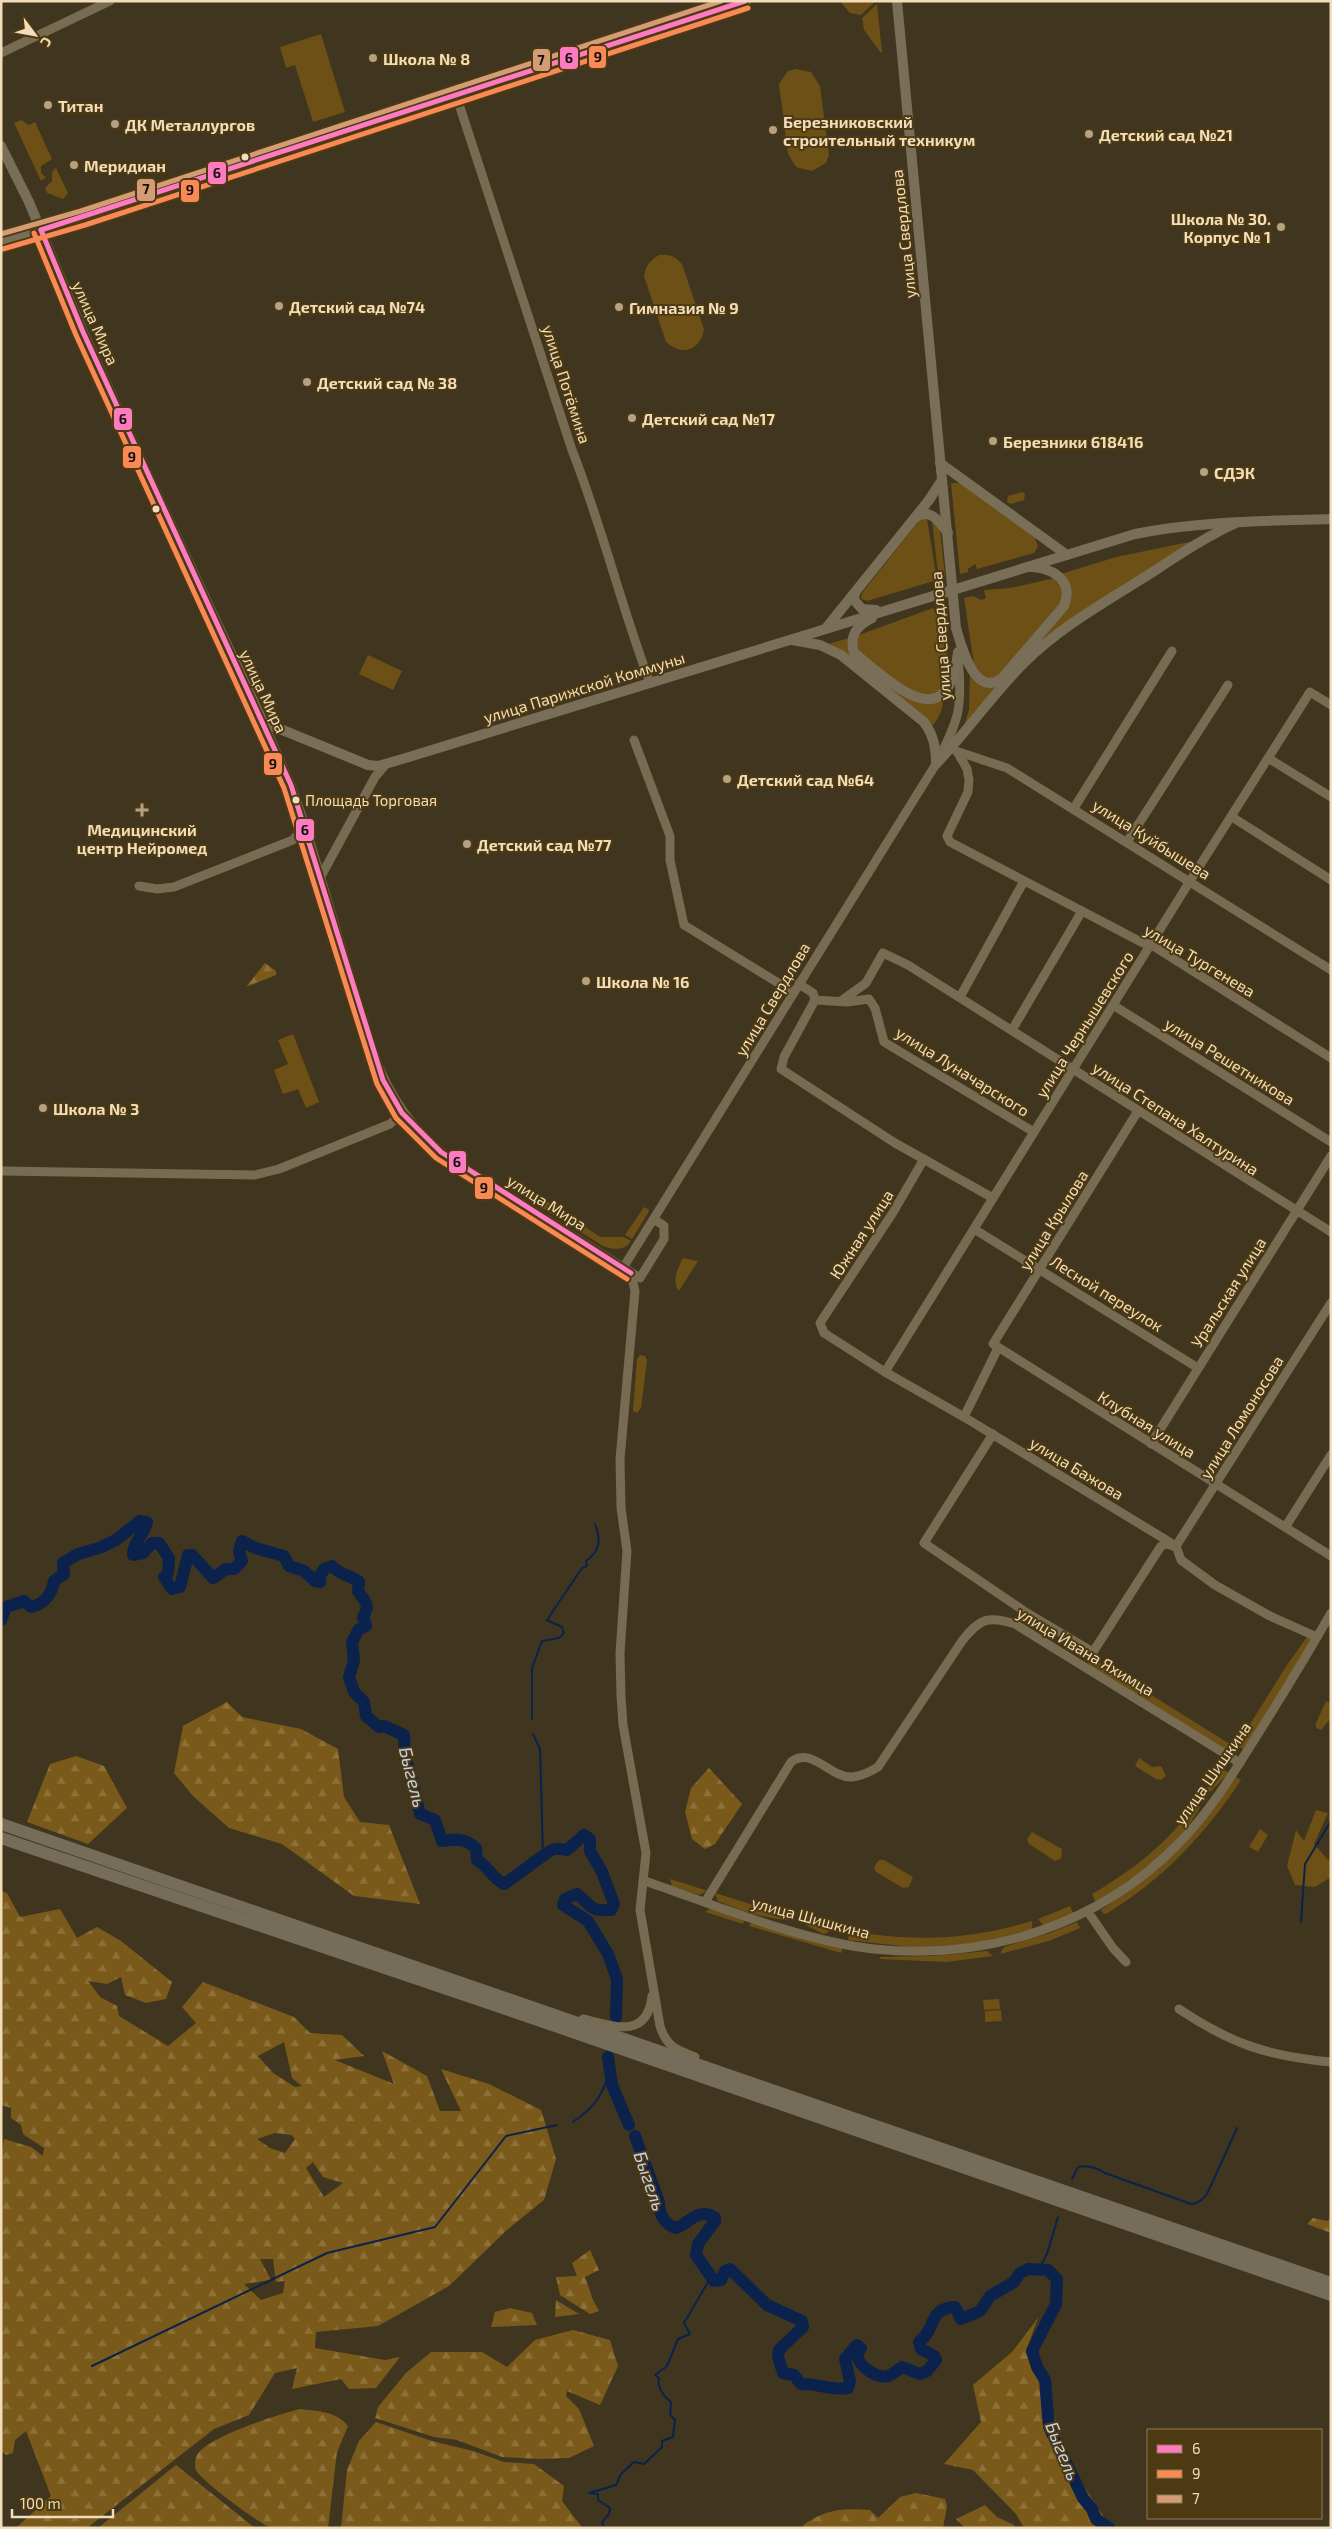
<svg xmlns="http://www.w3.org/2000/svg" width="1332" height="2529" font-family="'Exo 2',sans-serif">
  <defs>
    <pattern id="forest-firs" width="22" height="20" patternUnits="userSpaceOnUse" patternTransform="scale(1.25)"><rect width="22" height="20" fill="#7a5a1a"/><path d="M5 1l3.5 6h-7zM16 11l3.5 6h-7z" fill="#8d7139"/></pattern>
  </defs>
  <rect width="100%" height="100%" fill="#40351f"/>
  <g fill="#6c5015">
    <polygon points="840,1 876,1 861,15 850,13"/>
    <polygon points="877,4 882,52 881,53 864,30 862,18"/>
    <polygon points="321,34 345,112 313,122 295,65 286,68 280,47"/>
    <polygon points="796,69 811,72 820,86 829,155 826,163 812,171 796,167 788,154 779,84 788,71"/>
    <polygon points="21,120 29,125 35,122 52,159 41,166 41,173 46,177 41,181 14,123"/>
    <polygon points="56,168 68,193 63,199 47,193 45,188 52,181 52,172"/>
    <path d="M659,255C669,254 675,256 682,264L704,329C701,350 682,357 666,342L644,276C646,266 649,261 659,255Z"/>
    <polygon points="951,483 960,483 1034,536 1038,546 1034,553 977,569 975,564 968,569 968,572 960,574"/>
    <polygon points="1022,492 1025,494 1024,500 1011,504 1007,502 1008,496"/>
    <polygon points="920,519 927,519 937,580 867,601 861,599 862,593"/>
    <polygon points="932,519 940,527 945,577 940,578 937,565"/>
    <polygon points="1194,541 1015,668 1067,605 1061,574 1116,557"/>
    <polygon points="1055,578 1064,587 1063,604 994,680 983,676 974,665 964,598 973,596 981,600 986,598 984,590 1010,588"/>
    <polygon points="933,608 936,614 940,614 943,609 948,672 943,688 931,696 908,691 859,652 856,641 859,635"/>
    <path d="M849,638V647L904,696L944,694C943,706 941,717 932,726L842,652L829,644Z"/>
    <polygon points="368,655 402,671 393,690 359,674"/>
    <polygon points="970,672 999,685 962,733 969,710"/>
    <polygon points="293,1034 319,1102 306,1108 298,1089 283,1094 274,1070 288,1064 278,1040"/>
    <path d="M533,1192L600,1237H624L631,1241C624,1251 614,1250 603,1246L528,1199Z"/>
    <polygon points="644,1207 649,1210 648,1213 632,1239 625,1235"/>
    <path d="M683,1258L698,1261L679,1291C671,1281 678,1268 683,1258Z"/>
    <polygon points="640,1355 645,1356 647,1360 641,1408 637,1413 633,1411 637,1359"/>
    <polygon points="1307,1637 1312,1639 1244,1750 1237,1745 1287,1665"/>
    <polygon points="1092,1658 1233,1746 1229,1752 1088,1664"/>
    <polygon points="1326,1701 1331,1704 1331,1718 1321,1730 1316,1728 1316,1723"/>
    <polygon points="1139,1758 1152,1767 1161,1766 1166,1776 1161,1780 1156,1779 1135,1766"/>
    <polygon points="1221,1768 1229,1773 1210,1792 1206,1790"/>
    <path d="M1236,1777L1241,1780C1205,1835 1162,1880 1106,1914L1103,1913L1101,1910C1161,1871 1196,1835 1236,1777Z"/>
    <path d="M1195,1804L1200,1807C1177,1850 1135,1876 1096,1903L1092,1894C1131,1871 1169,1843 1195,1804Z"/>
    <polygon points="1316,1810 1328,1813 1314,1844 1331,1863 1331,1877 1315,1887 1295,1885 1287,1866 1296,1830 1304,1841"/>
    <polygon points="1260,1829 1268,1835 1258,1852 1249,1847"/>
    <polygon points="1032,1832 1062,1849 1061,1859 1055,1861 1029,1844 1027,1839"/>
    <polygon points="879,1860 884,1860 913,1877 909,1887 903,1888 876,1872 874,1867"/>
    <polygon points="670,1879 705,1890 707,1891 699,1895 672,1886"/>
    <path d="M715,1893L789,1916L788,1920C764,1918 740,1911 718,1901Z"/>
    <polygon points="1070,1906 1074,1915 1043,1925 1038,1919"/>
    <polygon points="711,1908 744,1920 743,1924 705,1912"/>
    <polygon points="806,1921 832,1927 827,1933 823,1934 806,1925"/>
    <path d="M1032,1921V1929L979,1943L919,1948L848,1940L850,1931C915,1942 969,1940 1032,1921Z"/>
    <polygon points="752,1922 843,1947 841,1953 749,1926"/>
    <polygon points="1077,1922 1080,1928 1049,1941 1000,1954 1004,1947 1050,1933"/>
    <polygon points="987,1951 993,1956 947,1962 880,1959 880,1957 933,1956"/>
    <polygon points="999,1999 1000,2009 984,2010 983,2000"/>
    <polygon points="1001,2010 1002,2021 985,2022 985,2011"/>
  </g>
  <g fill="url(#forest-firs)" fill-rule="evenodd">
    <polygon points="265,963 276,971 276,975 246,987"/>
    <polygon points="227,1702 242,1717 301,1729 338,1749 344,1797 360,1822 389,1825 420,1904 354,1896 282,1844 229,1828 193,1796 174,1773 183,1726"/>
    <polygon points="76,1756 104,1766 127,1808 88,1844 27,1822 50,1764"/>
    <polygon points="709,1768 742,1804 715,1844 705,1849 692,1839 685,1812 691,1788"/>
    <path d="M1,1891L7,1893L20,1917L60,1909L77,1938L97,1927L121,1941L172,1982L166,1999L146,2003L125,1995L121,1977L107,1984L88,1981L100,1997L117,2006L119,2016L168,2046L196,2023L182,2007L203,1982L294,2017L310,2033L342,2035L364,2056L335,2060L394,2084L382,2051L427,2076L440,2111H461L441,2069L489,2084L541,2110L556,2159L544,2200L508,2229L449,2286L378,2326L316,2332L315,2348L385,2360L400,2357L376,2388L349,2389L341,2379L292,2389L297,2368L275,2373L249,2415L214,2429L87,2528H16L51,2496L26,2431L15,2440L13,2453L6,2455L1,2451V2157L4,2139L31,2147L43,2156L44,2148L23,2134L21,2125L11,2118V2108L1,2105ZM284,2042L292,2078L302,2086L295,2087L273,2073L258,2056ZM275,2133L292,2135L295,2139L285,2153L270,2148L257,2139ZM313,2162L323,2177L343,2183L324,2197L306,2168ZM260,2259H273L276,2282L285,2281L283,2293L261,2300L244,2284L271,2280Z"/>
    <polygon points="1331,2217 1331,2233 1307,2224 1313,2218 1328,2221"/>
    <polygon points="590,2250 599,2270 585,2277 593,2300 599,2311 590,2314 560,2295 556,2277 577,2276 572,2263"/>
    <polygon points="556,2300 579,2314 555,2317"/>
    <polygon points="510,2308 532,2313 537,2325 491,2327 495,2312"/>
    <polygon points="1038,2318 1027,2348 1041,2376 1070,2465 1111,2528 1024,2528 1016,2514 973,2470 944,2464 981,2422 973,2385 1012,2352"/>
    <polygon points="573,2330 610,2340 618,2366 600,2405 567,2391 566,2396 579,2409 594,2446 569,2458 538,2459 502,2457 457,2440 434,2437 375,2418 378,2407 406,2373 431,2352 482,2352 507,2367 535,2340"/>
    <path d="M300,2409C317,2411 336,2411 348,2426L337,2452L328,2528C315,2528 281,2529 271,2528C260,2524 200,2480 196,2470C194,2465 195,2460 197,2455C207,2437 279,2414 300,2409Z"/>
    <polygon points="376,2422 432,2441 473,2451 504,2462 534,2464 564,2486 562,2501 581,2526 581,2528 341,2528 347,2470 359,2441"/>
    <polygon points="176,2465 255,2528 98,2528"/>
    <path d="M916,2493L945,2499L947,2506L943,2528H805L803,2525C827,2509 842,2508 870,2510L878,2518L900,2497Z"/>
    <polygon points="985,2505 997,2517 1014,2525 1015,2528 965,2528 956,2519"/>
  </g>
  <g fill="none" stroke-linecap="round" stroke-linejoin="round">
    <g stroke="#0a224c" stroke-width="2">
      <path d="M532,1719V1668L542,1641L559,1638L564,1633L562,1627L547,1620L582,1568L587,1566L586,1561C600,1551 601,1540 595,1524"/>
      <polyline points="533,1734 540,1749 543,1854"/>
      <polyline points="1301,1922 1305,1864 1331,1821"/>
      <path d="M573,2122C595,2107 603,2095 610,2069"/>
      <path d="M1072,2179L1078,2167C1087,2165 1097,2168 1105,2173L1191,2204C1199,2203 1204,2200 1208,2192L1237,2128"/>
      <polyline points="1039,2269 1047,2254 1058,2217"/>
      <polyline points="92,2366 327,2253 435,2227 506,2136 557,2125"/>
      <path d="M604,2528L602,2522L609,2514L610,2508L598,2500V2494L589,2493L616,2485L621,2474L634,2462L644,2464L662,2447V2441L673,2437L675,2420L670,2415L671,2402C663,2396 657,2387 659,2378L655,2375L667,2366L678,2339L690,2334L684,2323L711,2277"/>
    </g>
    <g stroke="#0a224c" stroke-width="12">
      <path d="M1,1620L6,1607L24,1601L31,1607C44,1604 52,1594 54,1581L64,1574L63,1563L78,1554L99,1548L116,1540L140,1521L147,1522C145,1534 133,1541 133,1555L143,1553L152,1543H159L169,1558L168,1573L164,1577L172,1589L180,1587L188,1555H192L213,1578L226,1569H234L242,1561L239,1551L242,1541L255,1548L284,1556L289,1566L304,1571L315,1581L320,1582V1576L324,1569L332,1566C341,1576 349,1574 359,1582L358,1591C365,1602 371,1604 363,1617L366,1626L359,1629L352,1642L354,1661L349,1677L354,1692L364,1702L366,1716L379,1727L384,1726L404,1735L405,1755L420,1814L435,1820L442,1841C456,1839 464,1838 476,1848L477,1860C488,1866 493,1879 504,1884C514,1878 550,1849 555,1849C559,1848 564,1850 567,1850L584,1835L590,1839V1851L602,1872L614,1904L611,1910C587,1911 593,1906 577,1894L565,1899L563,1905L588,1921L608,1954L617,1979L616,2017"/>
      <polyline points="608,2057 612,2085 629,2125"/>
      <path d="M635,2136L659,2202C659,2213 664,2225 676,2228C688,2224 700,2206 715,2218V2221L698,2244L696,2255L714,2281L721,2280L725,2271L730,2269L767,2305L802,2321L803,2327L779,2350L778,2357L783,2373L794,2375L801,2384C818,2383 831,2391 848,2388L850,2381L845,2359L857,2345L861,2348L857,2354C858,2366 877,2379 888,2376C893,2374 898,2370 902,2367L920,2374L927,2371L936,2360L934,2356L921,2349L919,2342C937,2329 927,2309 955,2307L961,2319L980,2311L990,2296L1014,2282L1020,2273L1028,2269L1048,2270L1057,2279L1056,2304L1032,2351L1037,2367L1045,2380L1049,2427L1083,2498L1092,2509L1096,2519L1109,2528"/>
    </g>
    <g stroke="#776b52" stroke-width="9">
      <polyline points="1,53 110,1"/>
      <path d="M456,95L572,450C602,526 621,606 650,683"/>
      <path d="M263,722L291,785L305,825L373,1052C389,1096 412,1130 449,1158L640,1278L664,1239V1226L654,1219"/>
      <polyline points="634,740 670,836 670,860 684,925 793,992"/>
      <polyline points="956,751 1007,768 1331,970"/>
      <polyline points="958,753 967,769 969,780 968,792 947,836 950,842 1143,943 1150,944 1331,1058"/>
      <polyline points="1268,758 1331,797"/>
      <polyline points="1074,808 1172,651"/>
      <polyline points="1232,817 1331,880"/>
      <polyline points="1127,842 1228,685"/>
      <polyline points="320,878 375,777 386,764"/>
      <polyline points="139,886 157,889 174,887 293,840 305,825"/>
      <polyline points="799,984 813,993 815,1000 784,1057 781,1069 895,1143 993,1198"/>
      <polyline points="960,997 1024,881"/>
      <polyline points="815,1000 847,1002 869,999 875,1008 884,1042 1034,1132"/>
      <polyline points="841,1001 866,983 883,953 908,965 1331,1232"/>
      <polyline points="1113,1005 1331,1142"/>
      <polyline points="1012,1030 1082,911"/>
      <polyline points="1138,1111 993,1344 1331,1556"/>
      <polyline points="924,1159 892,1214 820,1323 824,1333 885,1372 964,1417 1176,1546 1181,1560 1215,1585 1270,1616 1317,1637"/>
      <polyline points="1,1171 255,1175 279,1169 390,1124 402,1113"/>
      <polyline points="974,1229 1198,1368"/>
      <path d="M623,1268L936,764C959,720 963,708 958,658"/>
      <path d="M631,1273L635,1291L620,1459L621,1508L627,1551L620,1653L621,1696L623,1725L646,1853L640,1910L660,2026C666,2046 676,2050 695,2057"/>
      <polyline points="885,1372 1190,881 1310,692 1331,705"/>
      <polyline points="964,1417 998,1348"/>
      <polyline points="993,1434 924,1543 1024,1611 1093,1652 1161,1546 1168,1544 1173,1546"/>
      <polyline points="1151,1444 1331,1156"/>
      <polyline points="1286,1526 1331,1455"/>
      <polyline points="1176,1546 1331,1303"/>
      <path d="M645,1881C715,1905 801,1941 874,1949C986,1961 1099,1925 1178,1844C1209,1813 1233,1774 1256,1737C1282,1696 1307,1655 1331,1613"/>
      <path d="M705,1902L791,1762C812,1746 830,1778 852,1777C862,1776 870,1772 878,1767L962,1641C979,1619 988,1615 1015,1624L1240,1763"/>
      <polyline points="1088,1912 1113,1948 1126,1962"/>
      <path d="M1179,2009C1231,2044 1268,2056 1331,2062"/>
      <path d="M583,2019C613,2026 647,2040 652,1996"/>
    </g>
    <g stroke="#796e58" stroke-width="10">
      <path d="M897,1L956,628C961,645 975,701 1003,677L1064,606C1074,581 1054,568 1031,567"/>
      <path d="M1,146L29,202L83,332L146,471L263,722L368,765L378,766L409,757L1135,534C1200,521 1265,521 1331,519"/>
      <polyline points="1,242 83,218 746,1"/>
      <polyline points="940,463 1067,555"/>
      <path d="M915,518C929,506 940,522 948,533"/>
      <polyline points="855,593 854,600 862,609 876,610"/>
      <path d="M872,618C856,626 849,636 854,653C891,682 948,741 958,652"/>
      <polyline points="827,627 929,500 942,480"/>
      <path d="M792,640L820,645L841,655L924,722C934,736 936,748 936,764"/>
      <path d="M936,764C967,732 992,695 1024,663C1060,627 1105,602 1148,575C1176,557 1205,537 1236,523"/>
    </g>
    <g stroke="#766c5a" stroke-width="12">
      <polyline points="1,1824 1331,2283"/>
      <polyline points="1,1838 535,2019 1331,2295"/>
    </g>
    <g stroke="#4d3912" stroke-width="9">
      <g id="bus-1">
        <polyline points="41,230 83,332 291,785 383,1080 402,1113 441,1152 631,1273"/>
        <polyline points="41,230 745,1"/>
      </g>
    </g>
    <g stroke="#4d3912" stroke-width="9">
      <g id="bus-2">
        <polyline points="34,233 76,335 284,788 377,1084 396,1118 436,1158 627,1279"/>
        <polyline points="3,249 85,225 748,8"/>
      </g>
    </g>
    <g stroke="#4d3912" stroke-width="9">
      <polyline id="bus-3" points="1,234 81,211 721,1"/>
    </g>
    <use href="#bus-1" stroke="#fe7ac1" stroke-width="5"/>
    <use href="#bus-2" stroke="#f98a56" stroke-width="5"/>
    <use href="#bus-3" stroke="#d39c74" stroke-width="5"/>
  </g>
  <g fill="#b3a284" stroke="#4d3912" stroke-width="2">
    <circle cx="373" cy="58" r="5"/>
    <circle cx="48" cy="105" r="5"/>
    <circle cx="115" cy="124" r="5"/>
    <circle cx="773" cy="130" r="5"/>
    <circle cx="1089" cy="134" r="5"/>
    <circle cx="74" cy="165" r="5"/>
    <circle cx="1281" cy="227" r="5"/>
    <circle cx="279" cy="306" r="5"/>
    <circle cx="619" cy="307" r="5"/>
    <circle cx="307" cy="382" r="5"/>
    <circle cx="632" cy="418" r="5"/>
    <circle cx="993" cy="441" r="5"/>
    <circle cx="1204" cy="472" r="5"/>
    <circle cx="727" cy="779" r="5"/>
    <path d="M139.5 802.5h5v5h5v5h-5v5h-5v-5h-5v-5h5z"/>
    <circle cx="467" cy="844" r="5"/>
    <circle cx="586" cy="981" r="5"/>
    <circle cx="43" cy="1108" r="5"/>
  </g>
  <g fill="#f1ddba" stroke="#4d3912" stroke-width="2">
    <circle cx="245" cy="157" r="4.5"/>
    <circle cx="156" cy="509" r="4.5"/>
    <circle cx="296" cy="800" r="4.5"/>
  </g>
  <g text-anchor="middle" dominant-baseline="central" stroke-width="4" stroke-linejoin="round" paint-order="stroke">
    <g font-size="15" fill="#f1ddba" stroke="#4d3912" text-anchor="start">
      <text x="305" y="800">Площадь Торговая</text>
    </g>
    <g font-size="16" font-weight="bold" fill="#f1ddba" stroke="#4d3912" text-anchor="start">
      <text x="383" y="58">Школа № 8</text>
      <text x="58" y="105">Титан</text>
      <text x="783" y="121">Березниковский<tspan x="783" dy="18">строительный техникум</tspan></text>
      <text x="125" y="124">ДК Металлургов</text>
      <text x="1099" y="134">Детский сад №21</text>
      <text x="84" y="165">Меридиан</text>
      <text x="1271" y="218" text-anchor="end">Школа № 30.<tspan x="1271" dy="18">Корпус № 1</tspan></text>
      <text x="289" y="306">Детский сад №74</text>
      <text x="629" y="307">Гимназия № 9</text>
      <text x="317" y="382">Детский сад № 38</text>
      <text x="642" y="418">Детский сад №17</text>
      <text x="1003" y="441">Березники 618416</text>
      <text x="1214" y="472">СДЭК</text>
      <text x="737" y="779">Детский сад №64</text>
      <text x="142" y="829" text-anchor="middle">Медицинский<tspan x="142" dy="18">центр Нейромед</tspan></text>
      <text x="477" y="844">Детский сад №77</text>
      <text x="596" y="981">Школа № 16</text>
      <text x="53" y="1108">Школа № 3</text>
    </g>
    <g font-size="16" fill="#f1ddba" stroke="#4d3912">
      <text transform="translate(903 234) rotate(-96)">улица Свердлова</text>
      <text transform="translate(96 323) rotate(66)">улица Мира</text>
      <text transform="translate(567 384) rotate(72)">улица Потёмина</text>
      <text transform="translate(940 636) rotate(-94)">улица Свердлова</text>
      <text transform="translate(584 687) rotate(-17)">улица Парижской Коммуны</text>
      <text transform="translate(264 691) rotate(65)">улица Мира</text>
      <text transform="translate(1152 839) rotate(32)">улица Куйбышева</text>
      <text transform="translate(1200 960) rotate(31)">улица Тургенева</text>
      <text transform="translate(772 999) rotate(-59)">улица Свердлова</text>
      <text transform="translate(1084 1024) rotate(-58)">улица Чернышевского</text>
      <text transform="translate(1230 1061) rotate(32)">улица Решетникова</text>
      <text transform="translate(963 1071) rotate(32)">улица Луначарского</text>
      <text transform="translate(1176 1118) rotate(33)">улица Степана Халтурина</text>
      <text transform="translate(547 1202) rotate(32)">улица Мира</text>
      <text transform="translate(1053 1220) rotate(-58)">улица Крылова</text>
      <text transform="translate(861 1234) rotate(-57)">Южная улица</text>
      <text transform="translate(1228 1292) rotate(-58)">Уральская улица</text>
      <text transform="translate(1107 1293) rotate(32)">Лесной переулок</text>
      <text transform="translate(1241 1417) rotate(-58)">улица Ломоносова</text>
      <text transform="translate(1147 1424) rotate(32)">Клубная улица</text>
      <text transform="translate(1077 1468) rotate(31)">улица Бажова</text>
      <text transform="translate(1086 1651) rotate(31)">улица Ивана Яхимца</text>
      <text transform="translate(1212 1773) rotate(-55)">улица Шишкина</text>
      <text transform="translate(811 1917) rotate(15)">улица Шишкина</text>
    </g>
    <g font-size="18" font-style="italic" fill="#c2d1ea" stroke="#4d3912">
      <text transform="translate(413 1777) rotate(76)">Быгель</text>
      <text transform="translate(650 2181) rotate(71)">Быгель</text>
      <text transform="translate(1063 2451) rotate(68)">Быгель</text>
    </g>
  </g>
  <g stroke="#4d3912" stroke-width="2">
    <rect x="588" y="45" width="19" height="24" rx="5" fill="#f98a56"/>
    <rect x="559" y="46" width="20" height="24" rx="5" fill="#fe7ac1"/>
    <rect x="532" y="48" width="19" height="24" rx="5" fill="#d39c74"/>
    <rect x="207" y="161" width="20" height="24" rx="5" fill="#fe7ac1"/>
    <rect x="136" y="178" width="20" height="24" rx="5" fill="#d39c74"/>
    <rect x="180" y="179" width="20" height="24" rx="5" fill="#f98a56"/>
    <rect x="113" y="407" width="20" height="24" rx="5" fill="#fe7ac1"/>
    <rect x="122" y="445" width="20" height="24" rx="5" fill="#f98a56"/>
    <rect x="263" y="752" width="20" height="24" rx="5" fill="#f98a56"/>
    <rect x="295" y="818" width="20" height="24" rx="5" fill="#fe7ac1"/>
    <rect x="448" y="1150" width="19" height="24" rx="5" fill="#fe7ac1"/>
    <rect x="474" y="1176" width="20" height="24" rx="5" fill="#f98a56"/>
  </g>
  <g font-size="14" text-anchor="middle" font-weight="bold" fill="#111">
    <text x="598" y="62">9</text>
    <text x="569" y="63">6</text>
    <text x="541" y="65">7</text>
    <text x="217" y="178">6</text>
    <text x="146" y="194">7</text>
    <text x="190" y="195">9</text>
    <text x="123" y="424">6</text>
    <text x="132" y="462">9</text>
    <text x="273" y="769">9</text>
    <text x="305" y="835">6</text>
    <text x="457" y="1167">6</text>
    <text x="484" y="1193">9</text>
  </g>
  <rect width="1332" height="2529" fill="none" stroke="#f1ddba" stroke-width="5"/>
  <rect x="1147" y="2429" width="175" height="90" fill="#4d3912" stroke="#8f7b55"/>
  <rect x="1157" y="2445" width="25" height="8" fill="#fe7ac1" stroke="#8f7b55"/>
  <text x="1192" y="2454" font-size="15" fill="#f1ddba">6</text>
  <rect x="1157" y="2470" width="25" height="8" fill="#f98a56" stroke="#8f7b55"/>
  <text x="1192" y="2479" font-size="15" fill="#f1ddba">9</text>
  <rect x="1157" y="2495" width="25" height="8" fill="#d39c74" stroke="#8f7b55"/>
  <text x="1192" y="2504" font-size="15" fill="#f1ddba">7</text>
  <g transform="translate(35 35) rotate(122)" stroke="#4d3912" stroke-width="4" paint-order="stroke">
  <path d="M0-4L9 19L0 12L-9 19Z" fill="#f1ddba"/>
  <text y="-8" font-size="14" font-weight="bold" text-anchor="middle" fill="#f1ddba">С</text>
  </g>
  <path d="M12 2509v8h101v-8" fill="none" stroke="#f1ddba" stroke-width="2.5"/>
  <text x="20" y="2509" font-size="15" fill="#f1ddba" stroke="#4d3912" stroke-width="4" paint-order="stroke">100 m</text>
</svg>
